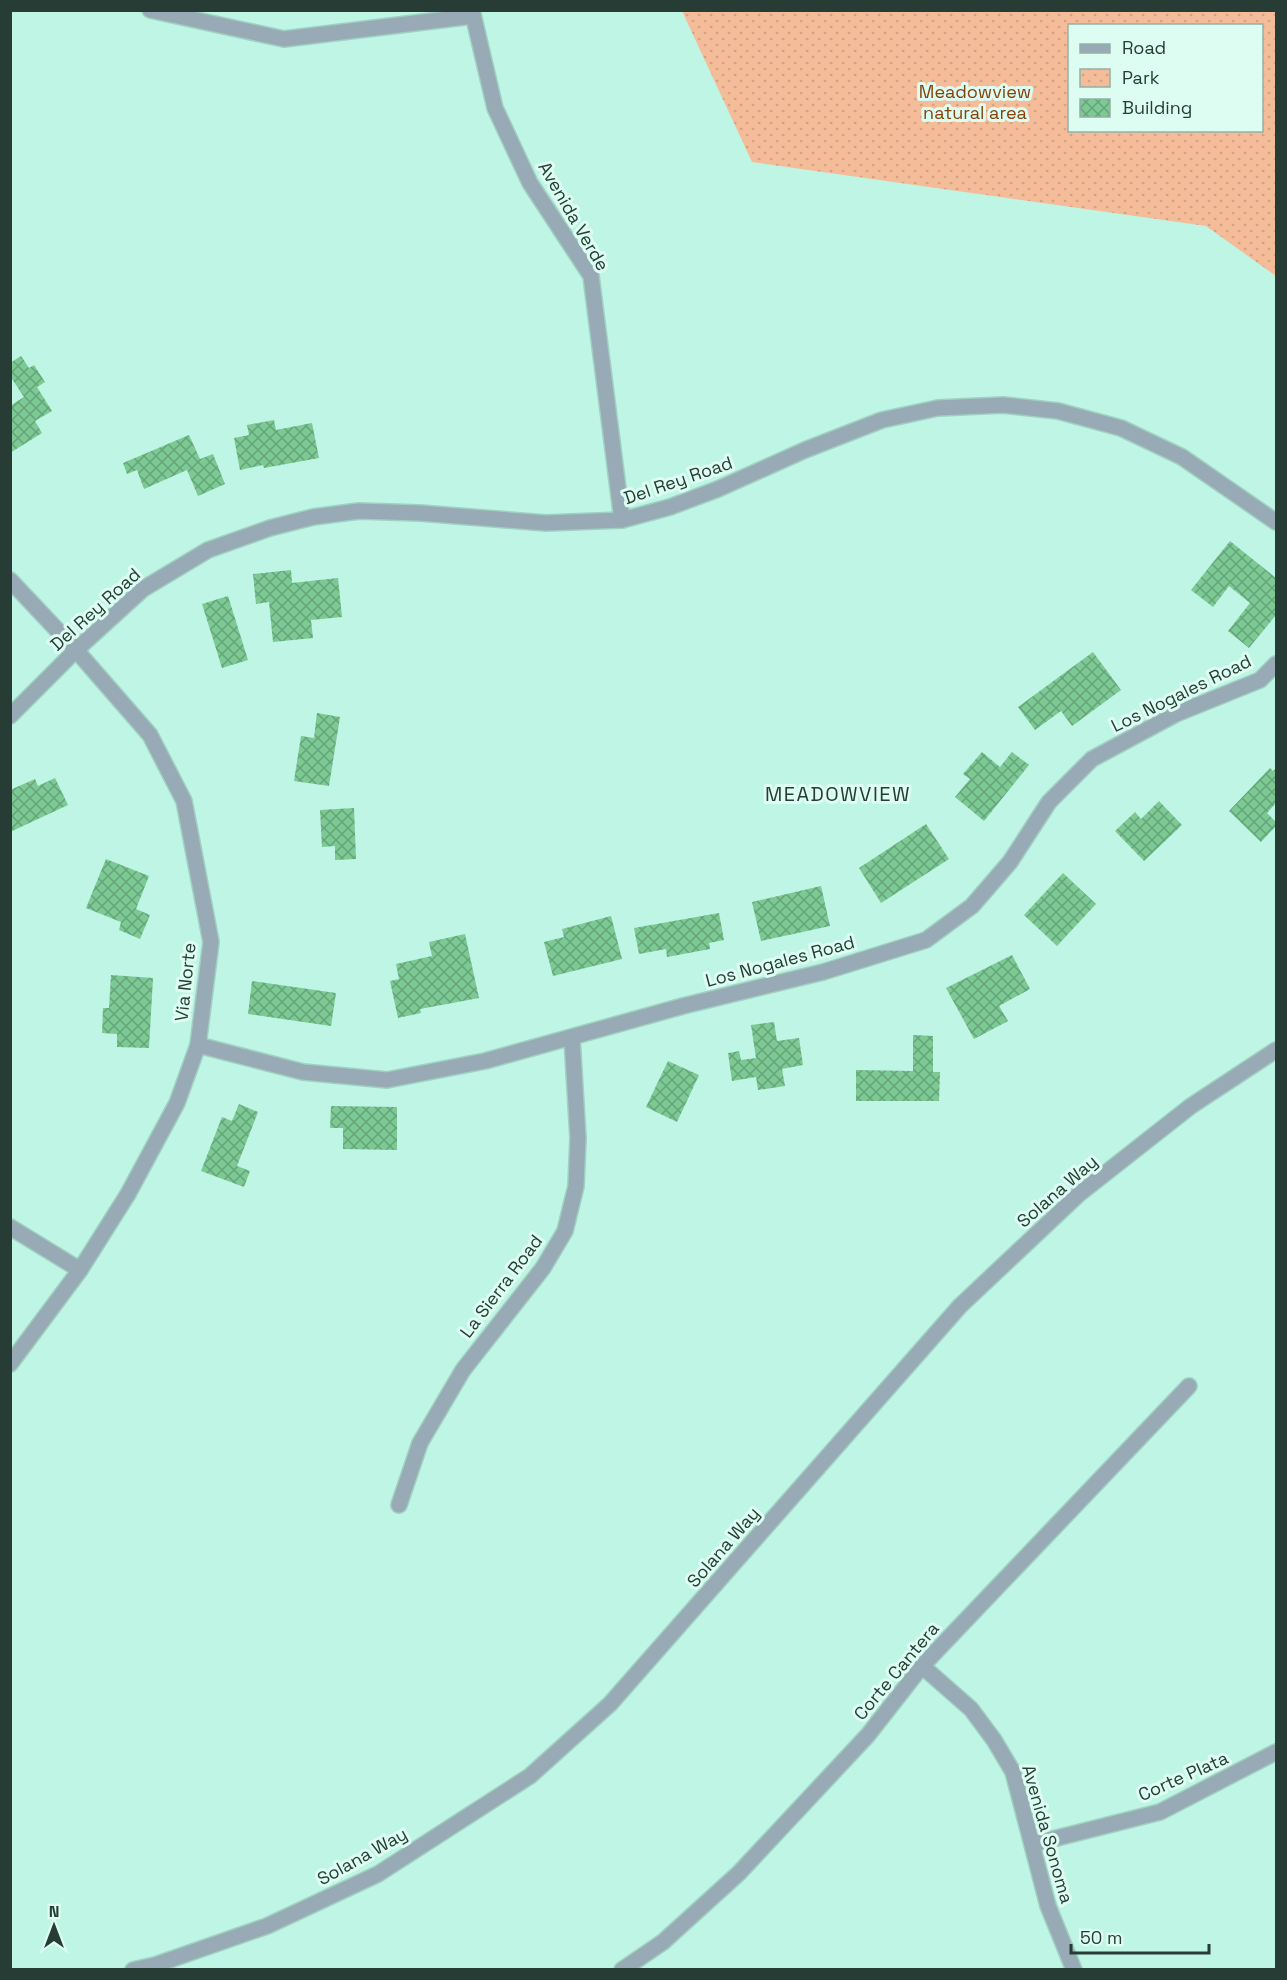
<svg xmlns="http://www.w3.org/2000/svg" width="1287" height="1980" font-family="'Space Grotesk',sans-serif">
  <defs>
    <pattern id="park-dots" width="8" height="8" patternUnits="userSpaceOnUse" patternTransform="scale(1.5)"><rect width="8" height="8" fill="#f5bc99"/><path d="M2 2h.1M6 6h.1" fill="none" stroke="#d2a284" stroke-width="1.8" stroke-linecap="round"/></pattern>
    <pattern id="building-cross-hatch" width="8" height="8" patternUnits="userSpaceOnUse" patternTransform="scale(1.5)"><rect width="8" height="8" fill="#7cc994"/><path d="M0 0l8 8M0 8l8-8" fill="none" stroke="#65a47a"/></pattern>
  </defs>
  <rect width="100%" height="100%" fill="#bef5e4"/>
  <path fill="url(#park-dots)" fill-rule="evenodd" d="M682,11H1276V276L1206,226L752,162ZM1070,26H1262V130H1070Z"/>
  <g fill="url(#building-cross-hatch)">
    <polygon points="21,356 29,368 34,365 45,382 37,387 52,411 35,421 42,433 10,453 10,406 24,397 10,376 10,363"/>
    <polygon points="274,420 276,430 312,423 319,458 264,468 263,465 240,470 234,438 249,435 247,425"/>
    <polygon points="189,435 200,459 213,454 225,484 198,496 187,470 144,489 137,470 127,474 123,463"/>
    <polygon points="1230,541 1276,578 1276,615 1249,648 1228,631 1250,603 1229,586 1213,607 1191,590"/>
    <polygon points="291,570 292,583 338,578 342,617 311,620 313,638 273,642 269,602 256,604 253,574"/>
    <polygon points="228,596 248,660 222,668 202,604"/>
    <polygon points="1093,652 1121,690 1072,726 1061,711 1035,730 1018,707"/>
    <polygon points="317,713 340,717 329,786 294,781 301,736 314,738"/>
    <polygon points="982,752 1000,767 1012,752 1029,765 984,821 955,797 970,779 963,774"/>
    <polygon points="1270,768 1273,771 1276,768 1276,803 1267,813 1276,822 1276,826 1261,842 1229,811"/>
    <polygon points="55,778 68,805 10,832 10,790 35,779 38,786"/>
    <polygon points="1159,801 1182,825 1144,861 1115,831 1135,812 1141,819"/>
    <polygon points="354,808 356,859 335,860 335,846 322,847 320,810"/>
    <polygon points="926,824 949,859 881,903 859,868"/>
    <polygon points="106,859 149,876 136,909 150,915 140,939 119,930 121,922 86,908"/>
    <polygon points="1063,873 1096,904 1057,946 1024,915"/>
    <polygon points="821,886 830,926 761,941 752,902"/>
    <polygon points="719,913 724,940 709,943 710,949 667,957 666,949 639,954 634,928"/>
    <polygon points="611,916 622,959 553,976 544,942 564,937 562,929"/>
    <polygon points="465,934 479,998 420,1009 421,1013 398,1018 390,981 399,979 396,964 432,956 429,942"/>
    <polygon points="1012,955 1030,989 999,1006 1008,1021 974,1039 946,988"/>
    <polygon points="111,975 153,978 149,1048 117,1047 117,1034 102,1033 103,1008 109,1008"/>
    <polygon points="252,981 336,993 331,1026 248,1014"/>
    <polygon points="774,1022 777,1041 799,1038 803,1065 782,1069 785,1086 758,1090 756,1077 732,1081 728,1053 739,1051 741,1060 756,1058 751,1025"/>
    <polygon points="913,1035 933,1036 933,1072 940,1072 939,1101 856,1101 856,1070 913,1071"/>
    <polygon points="668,1061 699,1075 677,1122 646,1107"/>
    <polygon points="239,1104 258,1112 237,1166 250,1171 244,1187 201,1171 222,1117 232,1121"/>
    <polygon points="331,1106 397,1107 397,1150 343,1149 343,1128 330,1128"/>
  </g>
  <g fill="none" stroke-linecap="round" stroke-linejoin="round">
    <g stroke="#a0d0c1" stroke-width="18">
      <g id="minor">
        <polyline points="150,10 284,39 473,16"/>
        <polyline points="472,10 495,108 530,183 591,276 622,520"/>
        <polyline points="10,580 76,650 150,735 184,801 211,942 198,1045 177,1103 128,1194 80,1270 10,1364"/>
        <polyline points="10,716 76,650 143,589 208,550 270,528 313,517 359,511 420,513 546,523 622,520 670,507 718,489 805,450 882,420 938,408 1003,405 1058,411 1121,428 1182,457 1276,522"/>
        <polyline points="198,1045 303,1072 387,1080 485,1061 683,1006 823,972 926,940 972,906 1010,862 1049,802 1092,759 1176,714 1260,680 1276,664"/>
        <polyline points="10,1227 80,1270"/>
        <polyline points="399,1505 420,1443 463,1370 543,1268 565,1231 576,1186 578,1138 572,1038"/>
        <polyline points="922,1666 971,1709 994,1740 1013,1772 1048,1906 1074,1970"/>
        <polyline points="1033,1844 1160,1812 1276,1752"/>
        <polyline points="133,1970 155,1965 267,1926 378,1874 530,1776 610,1704 960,1306 1079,1194 1191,1106 1276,1050"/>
        <polyline points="622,1970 663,1942 739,1873 868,1735 922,1666 1189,1386"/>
      </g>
    </g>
    <use href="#minor" stroke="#97aab6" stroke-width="15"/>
  </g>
  <g text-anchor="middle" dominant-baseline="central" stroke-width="6" stroke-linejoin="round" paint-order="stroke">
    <g font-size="18" fill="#85420a" stroke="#ddfdf2">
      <text x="975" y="91">Meadowview<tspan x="975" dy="21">natural area</tspan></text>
    </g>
    <g font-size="18" fill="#263c35" stroke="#ddfdf2">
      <text transform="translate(574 216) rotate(60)">Avenida Verde</text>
      <text transform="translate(678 480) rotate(-19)">Del Rey Road</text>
      <text transform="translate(95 609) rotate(-42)">Del Rey Road</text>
      <text transform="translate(1181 693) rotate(-26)">Los Nogales Road</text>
      <text transform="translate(780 961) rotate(-15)">Los Nogales Road</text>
      <text transform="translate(185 982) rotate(-84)">Via Norte</text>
      <text transform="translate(1057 1191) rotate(-41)">Solana Way</text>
      <text transform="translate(501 1286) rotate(-53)">La Sierra Road</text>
      <text transform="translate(723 1547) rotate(-49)">Solana Way</text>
      <text transform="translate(896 1671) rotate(-50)">Corte Cantera</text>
      <text transform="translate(1183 1776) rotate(-24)">Corte Plata</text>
      <text transform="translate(1048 1834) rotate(74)">Avenida Sonoma</text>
      <text transform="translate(362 1856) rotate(-29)">Solana Way</text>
    </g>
    <g font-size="20" letter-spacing="1.5" fill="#263c35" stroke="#ddfdf2">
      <text x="838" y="794">MEADOWVIEW</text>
    </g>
  </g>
  <rect width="1287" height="1980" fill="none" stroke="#263c35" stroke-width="24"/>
  <rect x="1068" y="24" width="195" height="108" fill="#ddfdf2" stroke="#94b0a6" stroke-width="1.5"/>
  <rect x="1080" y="44" width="30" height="9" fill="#97aab6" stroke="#94b0a6" stroke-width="1.5"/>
  <text x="1122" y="54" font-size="18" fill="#263c35">Road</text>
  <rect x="1080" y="69" width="30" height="18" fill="url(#park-dots)" stroke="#94b0a6" stroke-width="1.5"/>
  <text x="1122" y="84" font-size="18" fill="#263c35">Park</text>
  <rect x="1080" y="99" width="30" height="18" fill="url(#building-cross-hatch)" stroke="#94b0a6" stroke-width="1.5"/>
  <text x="1122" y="114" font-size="18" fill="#263c35">Building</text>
  <g transform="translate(54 1926)" stroke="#ddfdf2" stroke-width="4.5" paint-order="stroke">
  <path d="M0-4.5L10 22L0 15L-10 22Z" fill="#263c35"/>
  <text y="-9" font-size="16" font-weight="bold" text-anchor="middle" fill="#263c35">N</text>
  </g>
  <path d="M1071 1944v9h138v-9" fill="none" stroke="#263c35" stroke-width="3"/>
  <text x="1080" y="1944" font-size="18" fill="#263c35" stroke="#ddfdf2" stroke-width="4.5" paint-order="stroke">50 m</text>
</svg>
